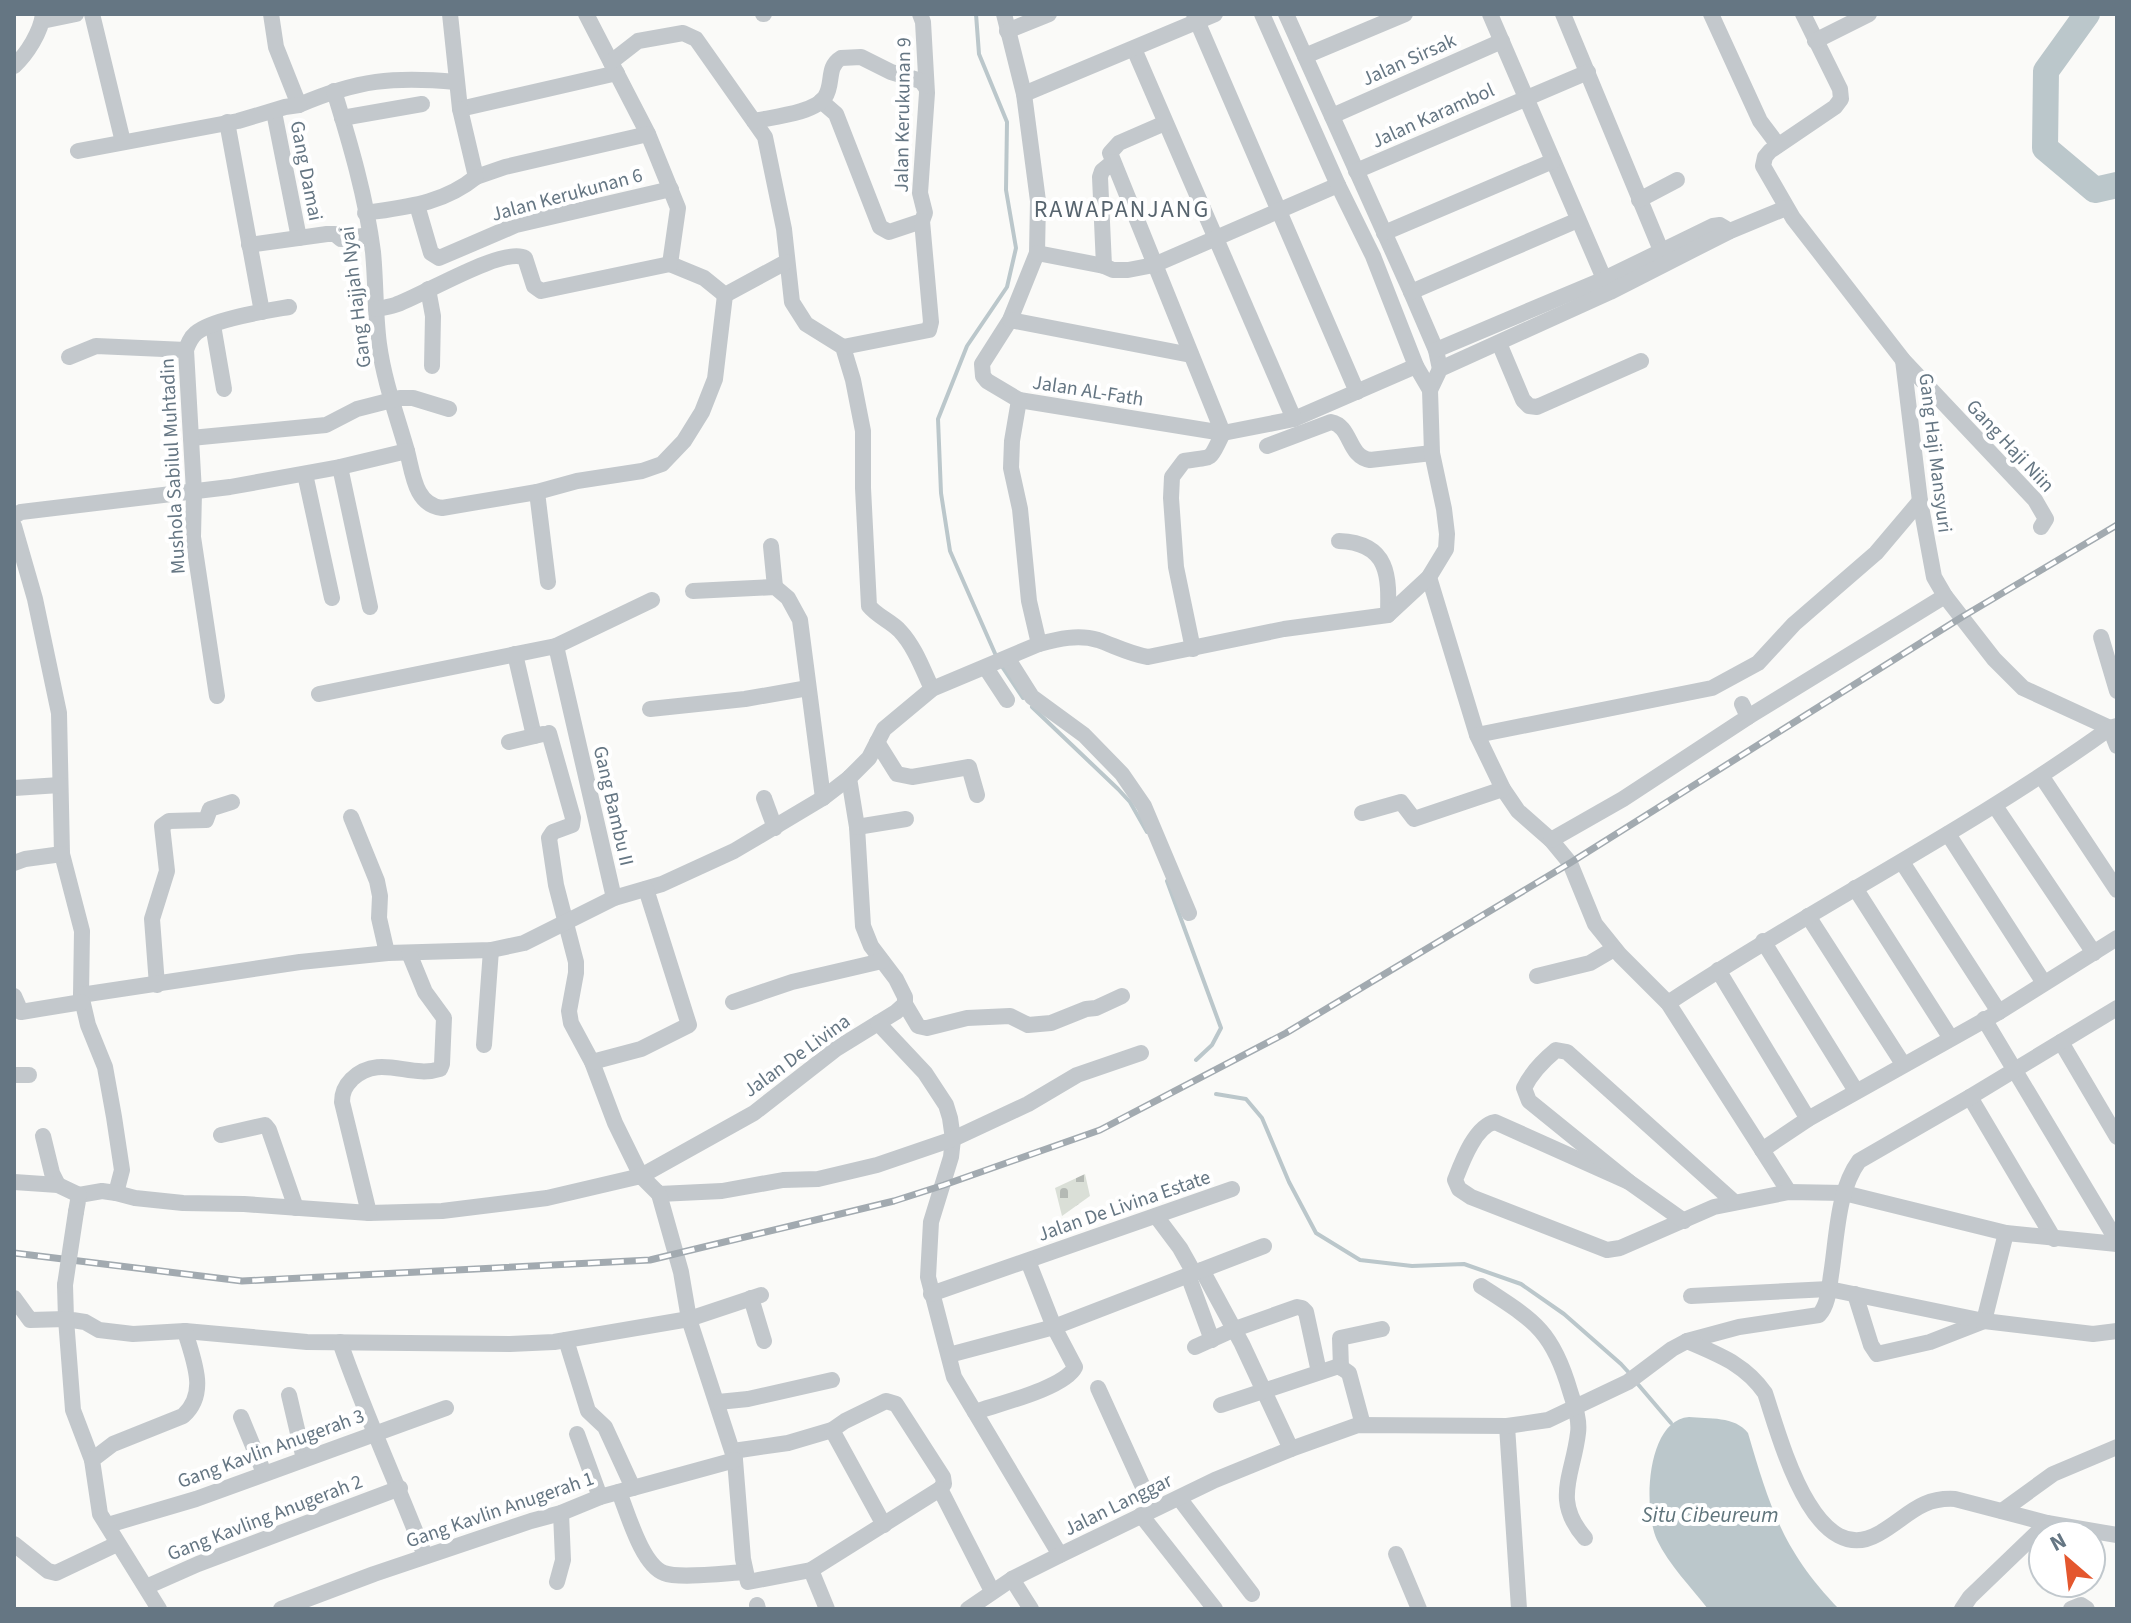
<svg xmlns="http://www.w3.org/2000/svg" width="2131" height="1623" font-family="'Source Sans 3',sans-serif">
  <defs>
    <pattern id="cemetery-stones" width="16" height="16" patternUnits="userSpaceOnUse" patternTransform="scale(2)"><rect width="16" height="16" fill="#dadfd7"/><path d="M2 7V4a2 2 0 0 1 4 0v3zM10 15v-3a2 2 0 0 1 4 0v3z" fill="#b4b9b4"/></pattern>
  </defs>
  <rect width="100%" height="100%" fill="#fafaf8"/>
  <polygon fill="url(#cemetery-stones)" points="1085,1174 1090,1196 1062,1216 1055,1188"/>
  <path fill="#bbc7cb" d="M1689,1417C1709,1419 1735,1416 1748,1433C1770,1508 1783,1551 1839,1609H1708C1691,1587 1669,1565 1657,1540C1643,1510 1646,1420 1689,1417Z"/>
  <g fill="none" stroke-linecap="round" stroke-linejoin="round">
    <g stroke="#bbc7cb" stroke-width="4">
      <polyline points="976,14 979,54 1007,122 1006,190 1016,248 1007,287 967,346 938,419 941,493 950,551 997,658"/>
      <polyline points="1001,665 1023,698"/>
      <polyline points="1032,707 1118,789 1130,802 1147,832"/>
      <polyline points="1167,881 1221,1028 1212,1045 1196,1060"/>
      <polyline points="1216,1094 1246,1099 1262,1118 1289,1182 1316,1233 1360,1260 1412,1266 1464,1264 1521,1284 1564,1314 1621,1364 1631,1375"/>
      <polyline points="1636,1382 1671,1423"/>
    </g>
    <polyline stroke="#bbc7cb" stroke-width="26" points="2087,14 2046,71 2045,148 2095,190 2117,185"/>
    <g stroke="#c3c8cc" stroke-width="16">
      <polyline points="92,14 123,142"/>
      <path d="M271,14L276,47L299,105C357,80 394,76 456,82"/>
      <polyline points="450,14 460,109 617,73"/>
      <polyline points="586,14 648,134 678,208 670,264"/>
      <polyline points="763,14 764,14"/>
      <polyline points="1004,14 1024,94 1038,201 1037,253 1010,320 982,364 983,376 987,381 1019,400 1223,433 1294,419 1416,366"/>
      <polyline points="1194,14 1357,392"/>
      <polyline points="1286,14 1411,292 1436,350 1440,369"/>
      <polyline points="1490,14 1608,288"/>
      <polyline points="1563,14 1665,260"/>
      <polyline points="1711,14 1760,121 1778,145"/>
      <polyline points="1803,14 1840,89 1841,99 1835,107 1770,151 1765,157 1763,166 1793,218 1903,360 2035,500 2046,519 2041,527"/>
      <polyline points="42,21 76,14"/>
      <polyline points="1007,31 1049,14"/>
      <polyline points="1815,41 1869,14"/>
      <polyline points="1134,49 1294,419"/>
      <polyline points="1305,56 1405,14"/>
      <path d="M611,62L638,41L683,33L696,39L765,137L784,229L792,302L806,324L843,347L853,380L863,431V488L869,606C878,617 891,621 900,631C915,647 923,670 932,689"/>
      <path d="M14,66C27,54 41,32 43,14"/>
      <path d="M334,91C350,143 366,197 373,252C376,283 375,314 379,344C384,381 397,416 407,451"/>
      <polyline points="1024,94 1215,14"/>
      <polyline points="821,101 836,114 880,227 889,232 922,221 925,213 920,193 927,93 923,22 920,14"/>
      <polyline points="460,109 476,177 505,167 648,134"/>
      <polyline points="274,112 299,238"/>
      <polyline points="1332,116 1502,41"/>
      <polyline points="342,118 422,104"/>
      <path d="M754,121C772,117 815,113 825,97C834,84 826,67 841,58L861,57L891,72L921,81L925,86"/>
      <polyline points="227,122 262,312"/>
      <path d="M1165,123L1119,143L1110,153L1223,433C1208,462 1216,456 1184,461L1172,477L1171,498L1176,567L1193,649"/>
      <polyline points="78,151 238,121 285,107 299,105"/>
      <polyline points="1356,171 1588,72"/>
      <polyline points="1639,200 1677,180"/>
      <polyline points="417,205 431,253 439,258 516,225 671,189"/>
      <path d="M365,213C406,207 443,204 476,177"/>
      <polyline points="1384,233 1553,161"/>
      <polyline points="249,245 327,234 335,234 341,239 370,235"/>
      <polyline points="1037,253 1104,266 1113,270 1128,270 1154,265 1338,185"/>
      <polyline points="670,264 704,278 725,295 786,262"/>
      <polyline points="1104,266 1100,177 1102,171 1113,162"/>
      <polyline points="428,289 433,316 432,366"/>
      <polyline points="1411,292 1578,220"/>
      <path d="M376,309C382,308 389,307 395,305C420,297 503,246 525,258L534,286L541,291L670,264"/>
      <polyline points="1010,320 1191,355"/>
      <polyline points="213,325 224,389"/>
      <polyline points="1499,343 1523,400 1529,406 1537,407 1641,361"/>
      <polyline points="843,347 929,330 931,322 922,221"/>
      <polyline points="1436,350 1604,279 1713,226 1720,225 1730,231"/>
      <polyline points="69,357 96,346 186,350"/>
      <polyline points="1903,360 1920,501 1934,577 1945,596 1994,659 2023,688 2110,728 2117,746"/>
      <polyline points="1430,390 1440,369 1610,292 1730,231 1786,208"/>
      <polyline points="191,438 326,425 357,409 400,398 413,398 449,409"/>
      <path d="M1267,446L1331,422C1352,426 1347,456 1370,460L1432,453"/>
      <polyline points="340,467 370,607"/>
      <polyline points="305,474 332,598"/>
      <polyline points="537,492 548,582"/>
      <path d="M14,516L21,512L230,487L340,467L407,451C413,474 415,505 442,508L537,492L577,481L642,471L662,464L684,441L702,412L715,379L725,295"/>
      <polyline points="14,526 35,599 59,713 62,854 82,931 81,995 88,1025 105,1067 114,1117 122,1170 116,1193 102,1191 79,1195 76,1212"/>
      <path d="M1339,541C1390,543 1389,577 1388,615"/>
      <polyline points="771,546 775,587"/>
      <polyline points="1429,577 1477,735 1503,789 1518,811 1551,840 1570,863 1595,924 1620,955 1668,1003 1789,1192"/>
      <polyline points="693,591 775,587 788,598 800,620 823,798"/>
      <polyline points="2101,637 2117,691"/>
      <path d="M1039,644C1058,639 1078,634 1098,640C1115,646 1130,654 1148,657L1284,629L1388,615L1429,577L1446,549L1447,534L1444,509L1432,453L1430,390L1416,366L1373,256L1338,185L1262,14"/>
      <polyline points="556,646 652,600"/>
      <polyline points="515,654 534,736"/>
      <polyline points="1008,659 1032,697 1084,735 1122,774 1144,806 1189,913"/>
      <polyline points="986,668 1007,700"/>
      <polyline points="319,694 556,646 614,898"/>
      <path d="M217,696L193,537L194,492L186,350C188,344 190,338 196,333C212,319 266,311 289,307"/>
      <polyline points="650,709 745,699 808,688"/>
      <polyline points="1748,717 1945,596"/>
      <polyline points="549,733 573,818 572,825 553,832 549,838 556,885 576,962 576,973 569,1011 571,1023 592,1062 615,1123 641,1176 754,1113 836,1049 896,1012 905,1004"/>
      <polyline points="1477,735 1712,688 1758,663 1794,624 1876,553 1920,501"/>
      <polyline points="509,742 543,734"/>
      <polyline points="877,742 897,774 912,777 969,767 977,795"/>
      <polyline points="2042,777 2117,890"/>
      <polyline points="849,778 857,827 863,926 871,946 896,979 905,997 905,1004 918,1026 927,1028 967,1018 1010,1016 1028,1025 1051,1023 1086,1009 1096,1008 1122,996"/>
      <polyline points="14,788 60,785"/>
      <polyline points="764,798 775,828"/>
      <polyline points="1995,806 2094,953"/>
      <polyline points="1362,813 1401,802 1414,819 1503,789"/>
      <polyline points="351,817 377,881 380,896 379,918 387,953"/>
      <polyline points="857,827 906,819"/>
      <polyline points="1948,834 2044,983"/>
      <polyline points="1551,840 1623,799 1748,717 1742,704"/>
      <polyline points="1902,862 1999,1012"/>
      <polyline points="14,863 25,859 62,854"/>
      <polyline points="1855,888 1950,1037"/>
      <polyline points="1808,916 1903,1064"/>
      <polyline points="1763,941 1856,1091"/>
      <polyline points="1718,970 1808,1119"/>
      <polyline points="1537,976 1590,963 1614,949"/>
      <polyline points="157,985 152,919 167,871 162,826 169,821 206,820 210,809 232,802"/>
      <polyline points="81,995 300,962 388,953 491,950 524,943 614,898 662,884 734,851 823,798 849,778 869,758 884,729 932,689 1039,644 1029,601 1020,509 1011,468 1012,441 1019,400"/>
      <polyline points="14,996 21,1012 82,1002"/>
      <polyline points="733,1002 792,982 882,961"/>
      <path d="M1668,1003C1813,907 1969,830 2110,728L2117,726"/>
      <polyline points="1984,1019 2117,1241"/>
      <polyline points="878,1023 925,1073 946,1105 950,1118 953,1139 951,1157 931,1222 928,1277 954,1377 1060,1555"/>
      <polyline points="2061,1042 2117,1137"/>
      <polyline points="484,1045 491,950"/>
      <polyline points="592,1062 641,1049 689,1025 646,889"/>
      <polyline points="14,1075 29,1075"/>
      <polyline points="1970,1097 2054,1239"/>
      <polyline points="221,1135 265,1125 269,1130 296,1208"/>
      <polyline points="43,1136 52,1173 58,1185"/>
      <polyline points="1762,1150 1808,1119 1999,1012 2117,938"/>
      <polyline points="14,1182 58,1185 79,1195"/>
      <path d="M1629,1182L1495,1122C1475,1126 1462,1162 1455,1180L1459,1189L1471,1197L1607,1250L1620,1248L1714,1207L1789,1192L1844,1193L2006,1233L2117,1244"/>
      <polyline points="116,1193 135,1198 183,1203 244,1204 369,1213 442,1211 547,1198 641,1176 659,1194 722,1191 783,1180 818,1179 877,1165 953,1139 1028,1104 1077,1075 1141,1053"/>
      <polyline points="659,1194 681,1272 689,1319 735,1460 743,1559 748,1582 811,1570 940,1489 944,1484 943,1477 896,1404 886,1401 845,1421 832,1430 788,1443 733,1451"/>
      <path d="M369,1213L342,1102C342,1092 345,1086 352,1079C380,1053 410,1079 440,1069L442,1064L444,1018L425,992L409,953"/>
      <polyline points="1156,1216 1180,1248 1194,1273"/>
      <path d="M1684,1221L1629,1182L1529,1101L1524,1088C1531,1073 1544,1060 1556,1050L1567,1052L1734,1202"/>
      <polyline points="1202,1270 1242,1344 1291,1449"/>
      <polyline points="1188,1275 1212,1340"/>
      <polyline points="65,1285 66,1319 85,1322 99,1330 133,1334 185,1331 307,1342 510,1344 554,1342 689,1319 761,1295"/>
      <path d="M1481,1286C1533,1320 1552,1329 1570,1391C1574,1404 1580,1419 1578,1433C1573,1476 1552,1500 1585,1538"/>
      <polyline points="931,1294 1232,1189"/>
      <polyline points="1855,1294 1871,1345 1877,1354 1930,1342 1984,1321 2006,1233"/>
      <polyline points="1691,1296 1829,1289 1984,1321 2093,1334 2117,1331"/>
      <polyline points="14,1298 30,1320 66,1319 73,1410 92,1460"/>
      <polyline points="751,1298 764,1341"/>
      <polyline points="566,1340 588,1411 605,1427 633,1488"/>
      <path d="M1687,1341L1739,1327L1819,1315C1828,1305 1829,1289 1831,1275C1837,1238 1837,1191 1859,1161L1970,1097L2117,1008"/>
      <path d="M340,1342C365,1415 398,1485 425,1556"/>
      <polyline points="1195,1347 1235,1329 1297,1307 1302,1308 1306,1312 1319,1372"/>
      <polyline points="949,1355 1054,1327 1264,1246"/>
      <polyline points="1341,1368 1340,1338 1382,1329"/>
      <polyline points="1098,1388 1153,1509"/>
      <polyline points="289,1395 304,1459"/>
      <polyline points="718,1402 748,1399 832,1380"/>
      <polyline points="1221,1405 1339,1366 1349,1373 1363,1425"/>
      <path d="M975,1412C998,1404 1065,1388 1075,1367L1054,1327L1028,1261"/>
      <polyline points="241,1417 264,1473"/>
      <polyline points="1507,1426 1519,1609"/>
      <polyline points="832,1430 884,1525"/>
      <polyline points="577,1434 600,1497"/>
      <polyline points="940,1489 992,1591"/>
      <path d="M619,1492C628,1514 642,1565 664,1573C679,1579 726,1573 745,1572"/>
      <polyline points="1179,1498 1252,1594"/>
      <polyline points="2002,1511 2053,1474 2117,1447"/>
      <polyline points="1141,1515 1215,1609"/>
      <polyline points="108,1525 196,1499 446,1408"/>
      <polyline points="14,1544 48,1571 56,1573 117,1544"/>
      <polyline points="1396,1554 1419,1609"/>
      <polyline points="811,1570 827,1609"/>
      <polyline points="1012,1579 1031,1609"/>
      <polyline points="557,1582 563,1560 561,1513"/>
      <polyline points="146,1587 198,1564 400,1488"/>
      <polyline points="757,1605 758,1609"/>
      <path d="M159,1609L100,1514L92,1460L113,1444L183,1416C209,1393 193,1360 185,1331"/>
      <polyline points="281,1609 374,1574 531,1521 561,1513 600,1497 735,1460"/>
      <path d="M968,1609L1012,1579L1060,1555L1215,1480L1291,1449L1358,1425L1507,1426L1548,1420L1628,1382L1672,1349L1687,1341C1719,1355 1745,1364 1765,1393C1779,1434 1813,1571 1878,1534C1907,1518 1919,1497 1955,1499L2047,1523L2117,1535"/>
      <polyline points="1962,1609 1970,1597 2047,1523"/>
      <polyline points="2071,1609 2081,1605 2087,1609"/>
    </g>
    <g stroke="#a2aab0" stroke-width="7">
      <polyline id="rail" points="14,1253 242,1281 650,1260 894,1201 944,1185 1100,1130 1286,1033 1570,863 1962,617 2117,525"/>
    </g>
    <use href="#rail" stroke="#fff" stroke-width="4" stroke-dasharray="12" stroke-linecap="butt"/>
    <polyline stroke="#c3c8cc" stroke-width="16" points="65,1285 76,1212"/>
  </g>
  <g text-anchor="middle" dominant-baseline="central" stroke-width="8" stroke-linejoin="round" paint-order="stroke">
    <g font-size="20" fill="#657683" stroke="#fff">
      <text transform="translate(1409 60) rotate(-24)">Jalan Sirsak</text>
      <text transform="translate(903 115) rotate(-89)">Jalan Kerukunan 9</text>
      <text transform="translate(1433 116) rotate(-24)">Jalan Karambol</text>
      <text transform="translate(306 171) rotate(79)">Gang Damai</text>
      <text transform="translate(567 195) rotate(-15)">Jalan Kerukunan 6</text>
      <text transform="translate(356 297) rotate(-97)">Gang Hajjah Nyai</text>
      <text transform="translate(1088 391) rotate(9)">Jalan AL-Fath</text>
      <text transform="translate(2010 446) rotate(47)">Gang Haji Niin</text>
      <text transform="translate(1935 453) rotate(83)">Gang Haji Mansyuri</text>
      <text transform="translate(173 466) rotate(-93)">Mushola Sabilul Muhtadin</text>
      <text transform="translate(613 806) rotate(77)">Gang Bambu II</text>
      <text transform="translate(797 1056) rotate(-36)">Jalan De Livina</text>
      <text transform="translate(1124 1206) rotate(-19)">Jalan De Livina Estate</text>
      <text transform="translate(271 1449) rotate(-20)">Gang Kavlin Anugerah 3</text>
      <text transform="translate(1118 1505) rotate(-26)">Jalan Langgar</text>
      <text transform="translate(500 1510) rotate(-19)">Gang Kavlin Anugerah 1</text>
      <text transform="translate(265 1518) rotate(-21)">Gang Kavling Anugerah 2</text>
    </g>
    <g font-size="22" font-style="italic" fill="#60757c" stroke="#fff">
      <text x="1710" y="1515">Situ Cibeureum</text>
    </g>
    <g font-size="24" letter-spacing="2" fill="#57646e" stroke="#fff">
      <text x="1122" y="209">RAWAPANJANG</text>
    </g>
  </g>
  <rect width="2131" height="1623" fill="none" stroke="#657683" stroke-width="32"/>
  <g transform="translate(2067 1559) rotate(332)"><circle r="38" fill="#ffffff" stroke="#c1c8cd" stroke-width="2"/>
  <path d="M0-6L14 30L0 20L-14 30Z" fill="#e4572e"/>
  <text y="-12" font-size="22" font-weight="bold" text-anchor="middle" fill="#657683">N</text>
  </g>
</svg>
